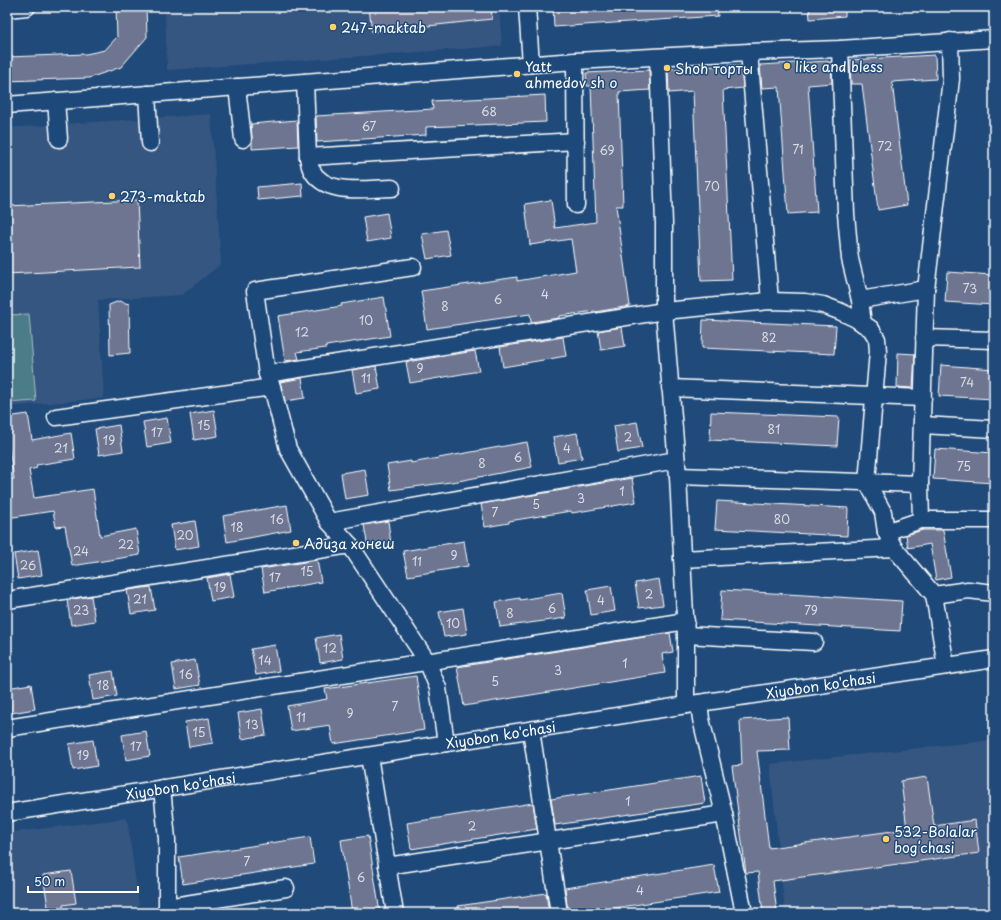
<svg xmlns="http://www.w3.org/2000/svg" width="1001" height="920" font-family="'Playpen Sans',sans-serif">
  <rect width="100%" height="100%" fill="#1f4a7a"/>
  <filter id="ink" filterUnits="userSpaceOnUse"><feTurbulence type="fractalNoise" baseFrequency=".025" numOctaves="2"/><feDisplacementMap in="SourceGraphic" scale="8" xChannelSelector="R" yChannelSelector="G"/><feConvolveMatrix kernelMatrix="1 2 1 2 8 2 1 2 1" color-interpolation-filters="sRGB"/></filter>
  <g filter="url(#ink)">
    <g fill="#365781">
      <polygon points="165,7 499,7 502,46 167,70"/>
      <polygon points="211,114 221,264 182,295 98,300 104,398 7,407 7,128"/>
      <polygon points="994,740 994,913 785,913 770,764"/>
      <polygon points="127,818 140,913 7,913 7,833"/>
    </g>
    <polygon fill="#4c7d89" stroke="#a6bec4" points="29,314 36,401 7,403 7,315"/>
    <g fill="#6d7491" stroke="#fff">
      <polygon points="116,7 146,7 147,37 121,67 89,78 7,81 7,57 86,54 105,50 117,37"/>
      <polygon points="369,7 491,7 492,19 372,32"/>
      <polygon points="553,7 717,7 718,16 554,27"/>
      <polygon points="809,7 845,7 845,16 810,19"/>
      <polygon points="935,55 936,79 892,82 907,205 878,210 862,84 851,84 850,60"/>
      <polygon points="828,61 828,62 831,62 832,83 808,85 817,212 788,214 779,87 762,88 760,65"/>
      <polygon points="734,65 734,66 741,66 743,88 723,90 732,280 701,281 693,91 669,93 668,69"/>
      <polygon points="649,70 650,90 619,92 623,206 616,206 630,306 595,312 595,311 559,316 559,318 531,322 530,314 427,329 421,291 517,277 517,281 576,271 571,239 530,245 525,204 551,200 555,228 596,222 591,86 587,86 586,73"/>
      <polygon points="545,95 546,122 426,127 426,135 317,142 316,116 433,109 432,101"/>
      <polygon points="297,120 298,146 252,149 252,138 251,124"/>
      <polygon points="302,183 303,196 258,200 257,187"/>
      <polygon points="137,200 140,267 7,274 7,206"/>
      <polygon points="387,213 391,238 367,242 363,217"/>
      <polygon points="446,230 451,255 427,259 422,234"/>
      <polygon points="947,272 994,275 994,305 945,302"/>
      <polygon points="384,297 390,336 326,346 326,348 297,352 299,359 285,361 278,316 342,306 341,304"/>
      <polygon points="119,301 129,304 130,353 110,355 109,305"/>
      <polygon points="703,320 836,326 834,354 702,348"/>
      <polygon points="622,327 625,346 601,350 598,331"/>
      <polygon points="563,337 566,356 503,367 500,347"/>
      <polygon points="475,351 479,371 410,383 406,362"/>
      <polygon points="898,353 915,354 913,388 897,387"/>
      <polygon points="941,365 994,369 994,399 939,396"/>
      <polygon points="376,366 380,389 356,393 352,370"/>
      <polygon points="302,378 305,398 285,401 280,382"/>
      <polygon points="214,410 218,436 194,440 190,414"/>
      <polygon points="711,412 839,417 837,446 710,440"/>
      <polygon points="28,414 32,440 71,433 75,459 36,465 37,468 29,470 34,498 93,489 100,536 136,529 140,555 72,566 65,526 56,527 53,511 7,518 7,480 14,479 7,437 7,417"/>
      <polygon points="167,418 171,443 147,447 143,422"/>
      <polygon points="637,422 642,448 618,452 614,426"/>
      <polygon points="119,425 123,451 99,455 95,429"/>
      <polygon points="577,433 582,458 558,462 553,437"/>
      <polygon points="527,442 532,467 458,481 391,490 387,465 411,461 411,463"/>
      <polygon points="935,449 994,453 994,483 933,479"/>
      <polygon points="365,469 369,495 345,499 341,473"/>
      <polygon points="632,478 636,502 572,513 571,511 509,521 509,523 485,527 481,504"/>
      <polygon points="717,501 848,508 847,536 715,529"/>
      <polygon points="287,505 291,530 227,542 223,516"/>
      <polygon points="195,521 199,546 175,550 171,525"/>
      <polygon points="388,521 391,544 368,548 364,525"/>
      <polygon points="923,530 943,530 951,577 936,580 930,544 908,548 906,535"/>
      <polygon points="464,541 468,566 408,576 403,551"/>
      <polygon points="38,550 42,575 18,579 14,554"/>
      <polygon points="317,560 321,582 265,592 261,569"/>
      <polygon points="230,574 234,597 211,601 207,578"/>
      <polygon points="659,579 663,605 639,608 635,583"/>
      <polygon points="611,586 615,611 591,615 587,590"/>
      <polygon points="151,587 155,610 131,614 127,590"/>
      <polygon points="722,590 902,601 900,631 720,620"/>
      <polygon points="562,593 566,618 500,627 496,602 520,598 520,600"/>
      <polygon points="91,596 95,621 71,625 67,600"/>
      <polygon points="463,608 467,634 444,637 439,612"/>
      <polygon points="670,633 673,652 662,654 665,673 464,706 457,667"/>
      <polygon points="339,634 343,659 320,663 316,638"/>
      <polygon points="275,645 279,671 256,675 251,649"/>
      <polygon points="195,660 200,685 176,689 172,664"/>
      <polygon points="113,671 117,696 93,700 89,675"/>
      <polygon points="416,676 424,730 333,744 330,725 291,731 287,706 327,699 325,689"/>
      <polygon points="31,684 35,709 11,713 7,688"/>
      <polygon points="262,709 266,735 242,739 238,713"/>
      <polygon points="788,717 790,750 757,751 769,848 907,829 901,781 927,777 934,826 975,820 979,853 773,881 777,913 763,913 758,872 746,873 732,766 742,765 740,720"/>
      <polygon points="209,718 213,743 189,747 185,722"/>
      <polygon points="146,731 150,756 126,760 122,735"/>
      <polygon points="93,740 97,766 73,770 69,744"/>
      <polygon points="701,776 705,803 555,825 551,799"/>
      <polygon points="533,803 537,829 411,849 407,823"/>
      <polygon points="368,836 380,913 352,913 341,840"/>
      <polygon points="310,837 314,864 183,884 179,857"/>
      <polygon points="714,865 719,892 582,913 568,913 565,888"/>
      <polygon points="71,871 76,903 63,905 64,913 49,913 43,875"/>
      <polygon points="546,893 549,913 459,913 458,906"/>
    </g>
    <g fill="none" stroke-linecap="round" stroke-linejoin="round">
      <g stroke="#fff" stroke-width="19">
        <g id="minor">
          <polyline points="527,7 531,64"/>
          <polyline points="7,9 27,7"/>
          <polyline points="840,49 846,214 850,259 860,300 863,324"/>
          <polyline points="749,52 770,301"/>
          <polyline points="658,57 664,224 664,311 678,476 686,635 686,705"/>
          <polyline points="575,61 576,205"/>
          <path d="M305,82L308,157C309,160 309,165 311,169C325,197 366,188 392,188"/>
          <polyline points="237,87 243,139"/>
          <polyline points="147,94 150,143"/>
          <polyline points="56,101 59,139"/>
          <polyline points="7,105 575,61 749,52 840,49 994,39"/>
          <polyline points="308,157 576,141"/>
          <polyline points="413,267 255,291 267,374 272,387 288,449 329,522 350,545 427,661 438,688 446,743"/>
          <polyline points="860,300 926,289"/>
          <polyline points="924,338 994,340"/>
          <polyline points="267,374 664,311 770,301 805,302 823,305 839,311 856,319 871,329 877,339 878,351 867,482 883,512 886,532"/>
          <polyline points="670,388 923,398"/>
          <polyline points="56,417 272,387"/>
          <polyline points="922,425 994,429"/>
          <polyline points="678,476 920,484"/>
          <polyline points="921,520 994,520"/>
          <polyline points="329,522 676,460"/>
          <polyline points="682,559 894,548"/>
          <polyline points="934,595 968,590 994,593"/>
          <polyline points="7,600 350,545"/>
          <polyline points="686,635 814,642"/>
          <polyline points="946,666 934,595 894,548 886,532 921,520 920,484 926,289 951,79 950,41"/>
          <polyline points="699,703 701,719 724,814 744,913"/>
          <polyline points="7,728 686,621"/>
          <polyline points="531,730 559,913"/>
          <polyline points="369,756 395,913"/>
          <polyline points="162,788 167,839 167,907 168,913"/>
          <path id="s1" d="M7,813L699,703L994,659"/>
          <polyline points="387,866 724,814"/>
          <polyline points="167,907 286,888"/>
        </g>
      </g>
      <use href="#minor" stroke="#1f4a7a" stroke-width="16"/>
    </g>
  </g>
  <g fill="#ffd166" stroke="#1f4a7a" stroke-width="1.5">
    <circle cx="333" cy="27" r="4"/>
    <circle cx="787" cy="66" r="4"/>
    <circle cx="667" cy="68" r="4"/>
    <circle cx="517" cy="74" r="4"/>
    <circle cx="112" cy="196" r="4"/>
    <circle cx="296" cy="543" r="4"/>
    <circle cx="886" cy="839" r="4"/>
  </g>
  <g text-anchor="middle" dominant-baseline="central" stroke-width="3" stroke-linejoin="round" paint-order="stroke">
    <g font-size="12" fill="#dadce4">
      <text x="489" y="111">68</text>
      <text x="369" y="126">67</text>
      <text x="885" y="146">72</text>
      <text x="798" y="149">71</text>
      <text x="607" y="150">69</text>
      <text x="712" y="186">70</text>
      <text x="970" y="288">73</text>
      <text x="545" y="294">4</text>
      <text x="498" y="299">6</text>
      <text x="445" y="306">8</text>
      <text x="366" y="320">10</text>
      <text x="302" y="332">12</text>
      <text x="769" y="337">82</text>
      <text x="420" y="368">9</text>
      <text x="366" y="378">11</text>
      <text x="967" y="382">74</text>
      <text x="204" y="425">15</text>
      <text x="774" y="429">81</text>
      <text x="157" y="432">17</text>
      <text x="628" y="437">2</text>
      <text x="109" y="440">19</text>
      <text x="61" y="448">21</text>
      <text x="567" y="448">4</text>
      <text x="518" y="457">6</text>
      <text x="482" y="463">8</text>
      <text x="964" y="466">75</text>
      <text x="622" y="491">1</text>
      <text x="581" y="498">3</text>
      <text x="536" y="504">5</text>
      <text x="495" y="512">7</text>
      <text x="277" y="519">16</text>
      <text x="782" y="519">80</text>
      <text x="237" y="527">18</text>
      <text x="185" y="535">20</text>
      <text x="126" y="544">22</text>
      <text x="81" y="551">24</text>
      <text x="454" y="555">9</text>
      <text x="417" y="561">11</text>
      <text x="28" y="565">26</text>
      <text x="307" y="571">15</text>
      <text x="275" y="577">17</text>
      <text x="220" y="587">19</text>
      <text x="649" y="594">2</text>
      <text x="140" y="599">21</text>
      <text x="601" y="600">4</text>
      <text x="552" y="608">6</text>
      <text x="81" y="610">23</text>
      <text x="811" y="610">79</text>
      <text x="510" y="613">8</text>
      <text x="453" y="623">10</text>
      <text x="330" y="648">12</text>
      <text x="265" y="660">14</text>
      <text x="625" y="663">1</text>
      <text x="558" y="670">3</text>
      <text x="186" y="674">16</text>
      <text x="495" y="681">5</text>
      <text x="103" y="685">18</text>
      <text x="395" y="706">7</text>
      <text x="350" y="713">9</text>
      <text x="301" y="717">11</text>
      <text x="252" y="724">13</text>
      <text x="199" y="732">15</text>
      <text x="136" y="746">17</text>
      <text x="83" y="755">19</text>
      <text x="628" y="801">1</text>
      <text x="472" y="826">2</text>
      <text x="247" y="861">7</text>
      <text x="361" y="877">6</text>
      <text x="640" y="890">4</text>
    </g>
    <g font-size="14" fill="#fff" stroke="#1f4a7a" text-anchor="start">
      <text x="341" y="27">247-maktab</text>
      <text x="525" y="66">Yatt<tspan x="525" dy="16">ahmedov sh o</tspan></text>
      <text x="795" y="66">like and bless</text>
      <text x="675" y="68">Shoh торты</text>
      <text x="120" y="196">273-maktab</text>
      <text x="304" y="543">Адиза хонеш</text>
      <text x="894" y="831">532-Bolalar<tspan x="894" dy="16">bogʻchasi</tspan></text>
    </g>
    <g font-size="14" fill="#fff" stroke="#1f4a7a">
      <text stroke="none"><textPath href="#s1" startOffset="824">Xiyobon ko'chasi</textPath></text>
      <text stroke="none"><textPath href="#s1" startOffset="500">Xiyobon ko'chasi</textPath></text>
      <text stroke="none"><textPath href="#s1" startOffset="176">Xiyobon ko'chasi</textPath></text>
    </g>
  </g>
  <rect width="1001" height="920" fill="none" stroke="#1f4a7a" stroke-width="24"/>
  <rect x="12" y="12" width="977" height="896" fill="none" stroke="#fff" stroke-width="1.5" filter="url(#ink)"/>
  <path d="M28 886v6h110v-6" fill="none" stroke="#ffffff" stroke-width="2"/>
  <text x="34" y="886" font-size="12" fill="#ffffff" stroke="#1f4a7a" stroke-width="3" paint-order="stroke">50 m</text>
</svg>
